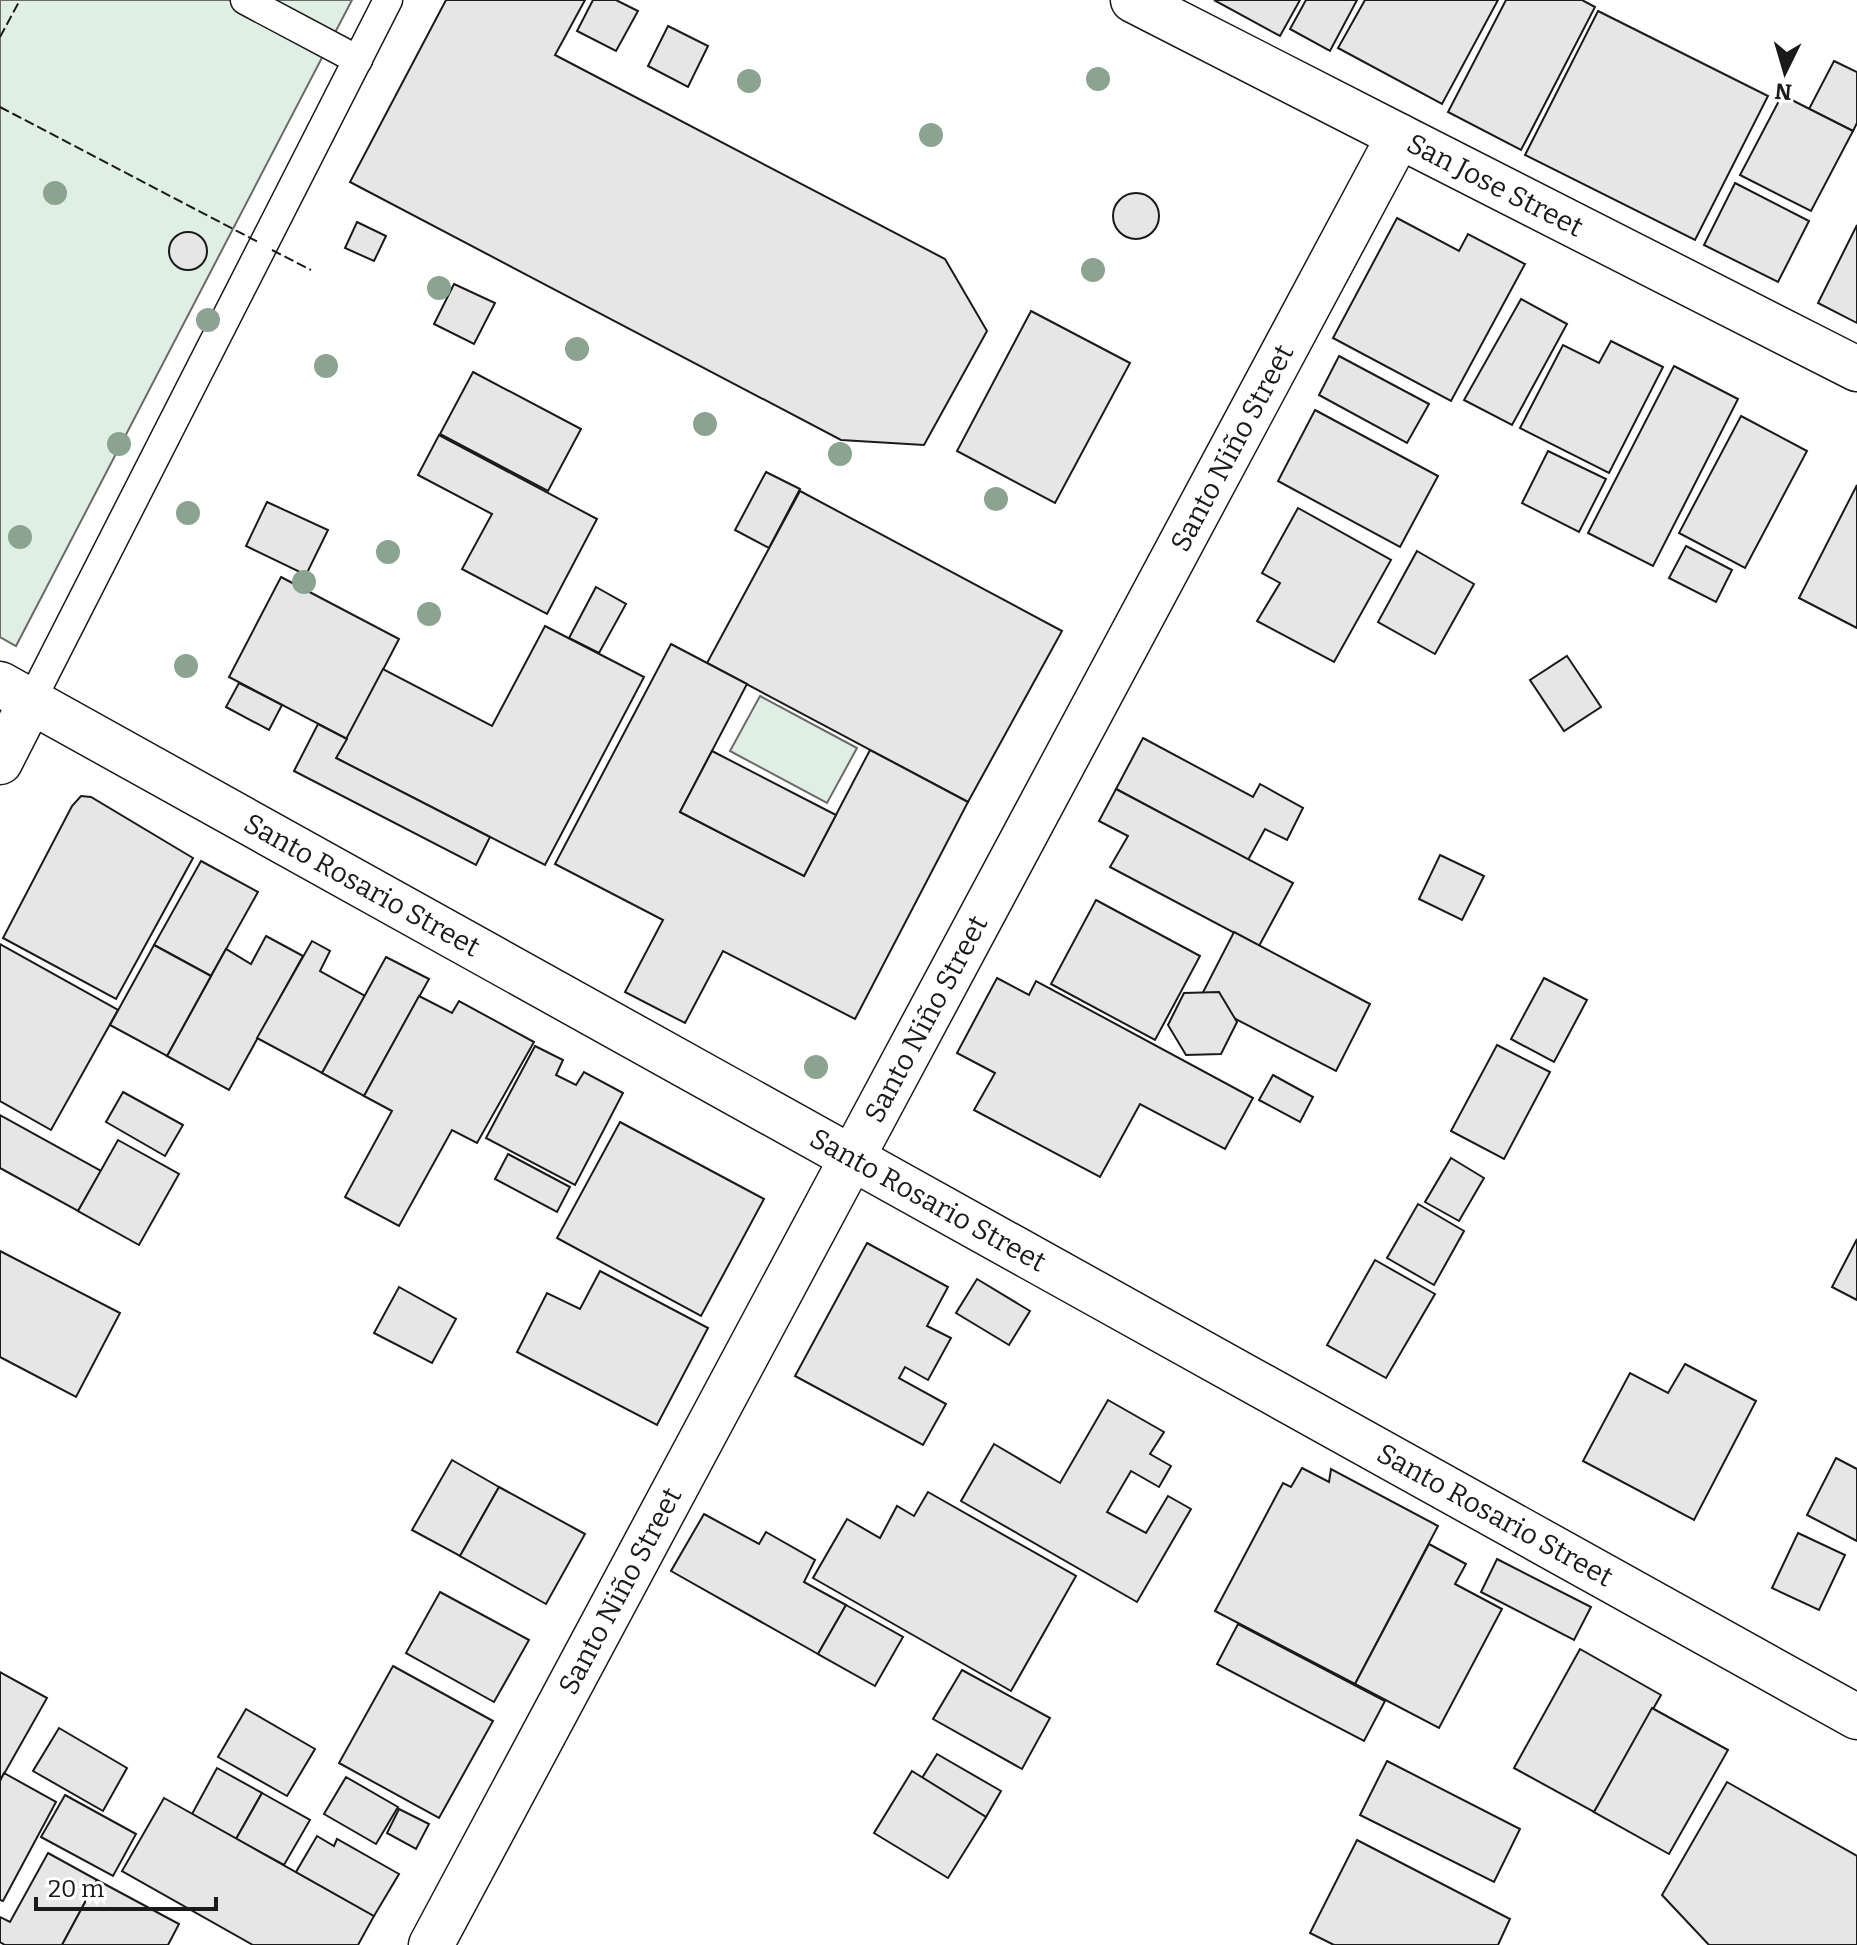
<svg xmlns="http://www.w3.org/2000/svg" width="1857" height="1945" font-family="Bitter,serif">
  <rect width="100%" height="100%" fill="#fff"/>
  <g fill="#e0efe3" stroke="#6a6a6a" stroke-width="2">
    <polygon points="0,0 352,0 16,646 0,637"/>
    <polygon points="760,696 857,748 827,803 730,751"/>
  </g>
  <g fill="#e6e6e6" stroke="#1a1a1a" stroke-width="2">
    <polygon points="446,0 585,0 555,55 945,259 987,331 924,445 841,440 350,182"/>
    <polygon points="593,0 616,0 638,11 616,51 577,31"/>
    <polygon points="1214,0 1300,0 1280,36"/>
    <polygon points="1306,0 1357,0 1330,51 1290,29"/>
    <polygon points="1365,0 1498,0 1442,104 1338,48"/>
    <polygon points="1506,0 1582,0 1595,7 1521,150 1448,112"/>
    <polygon points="1598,11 1768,96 1695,240 1525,155"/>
    <polygon points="668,26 708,46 688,87 648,66"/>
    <polygon points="1834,61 1857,72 1857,123 1853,131 1809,109"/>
    <polygon points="1782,95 1853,131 1811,211 1740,175"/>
    <polygon points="1735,183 1809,221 1778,282 1704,245"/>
    <circle cx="1136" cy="216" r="23"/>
    <polygon points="1397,218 1459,251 1468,234 1525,264 1451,401 1333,338"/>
    <polygon points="357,222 386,236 374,261 345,248"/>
    <polygon points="1857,225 1857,323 1818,303"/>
    <circle cx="188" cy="251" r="19"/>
    <polygon points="454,284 495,303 474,344 434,324"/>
    <polygon points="1521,299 1567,324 1512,425 1464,400"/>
    <polygon points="1031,311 1130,363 1055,503 957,451"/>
    <polygon points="1611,341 1663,367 1609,473 1520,428 1563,345 1599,363"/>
    <polygon points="1339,356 1429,404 1407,443 1319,395"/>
    <polygon points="1674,366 1738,399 1653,566 1588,533"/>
    <polygon points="473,372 581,429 548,491 440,434"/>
    <polygon points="1315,410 1438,476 1400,547 1278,481"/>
    <polygon points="1741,416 1807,451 1745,568 1679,533"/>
    <polygon points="439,435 597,519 547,614 462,569 492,514 418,475"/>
    <polygon points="1548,451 1606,479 1579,532 1522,503"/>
    <polygon points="766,472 800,489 769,548 735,530"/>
    <polygon points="1857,485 1857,628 1799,598"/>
    <polygon points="800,491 1062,631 968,802 707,663"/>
    <polygon points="267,502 328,530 306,575 246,546"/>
    <polygon points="1298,508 1391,560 1334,662 1257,621 1280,583 1262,573"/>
    <polygon points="1686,546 1732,570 1716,602 1669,578"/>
    <polygon points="1417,551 1474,584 1435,654 1378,622"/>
    <polygon points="281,577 399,639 347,739 229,677"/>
    <polygon points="596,587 626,604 599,653 569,638"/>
    <polygon points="545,626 644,677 545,865 336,758 383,669 492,726"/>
    <polygon points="671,644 747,684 680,812 804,876 870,750 968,802 855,1019 723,951 685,1023 625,992 663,920 555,864"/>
    <polygon points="1567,656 1601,707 1564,731 1530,680"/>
    <polygon points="239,683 282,705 269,730 226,707"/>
    <polygon points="318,724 347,739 336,758 490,837 476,865 294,771"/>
    <polygon points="1143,738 1253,797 1260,784 1303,808 1287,840 1265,829 1248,860 1116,789"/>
    <polygon points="712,751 836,815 804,876 680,812"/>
    <polygon points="1116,789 1293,883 1259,946 1110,867 1128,836 1099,821"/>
    <polygon points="81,796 91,797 193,858 116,999 3,938 72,806"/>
    <polygon points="1440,855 1484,876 1462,920 1419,899"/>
    <polygon points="201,861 258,892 211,976 154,945"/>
    <polygon points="1096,900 1200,956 1155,1040 1051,984"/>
    <polygon points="1234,932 1370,1004 1336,1071 1199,1000"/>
    <polygon points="266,936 303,956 229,1090 167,1056 226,949 251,964"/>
    <polygon points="312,941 330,951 320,971 365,996 322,1073 257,1038"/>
    <polygon points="0,944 118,1010 51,1130 0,1101"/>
    <polygon points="154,945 211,976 167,1056 110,1025"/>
    <polygon points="386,957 429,979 364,1096 322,1073"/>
    <polygon points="997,978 1029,995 1036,981 1253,1098 1225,1149 1140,1104 1100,1177 974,1110 995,1073 957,1053"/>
    <polygon points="1544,978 1587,1000 1554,1062 1511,1039"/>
    <polygon points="1219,992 1237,1022 1221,1054 1186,1055 1168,1025 1184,993"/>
    <polygon points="419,996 452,1013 459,1001 534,1042 477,1143 452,1130 399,1226 345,1197 392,1111 364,1096"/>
    <polygon points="1497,1045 1550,1072 1504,1159 1451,1131"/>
    <polygon points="535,1046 563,1060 556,1075 576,1085 584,1072 623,1093 575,1185 486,1138"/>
    <polygon points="1273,1075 1313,1097 1300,1122 1259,1100"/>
    <polygon points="123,1092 183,1125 165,1156 106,1122"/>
    <polygon points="0,1115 101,1171 78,1211 0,1168"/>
    <polygon points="620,1122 764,1199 701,1316 557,1238"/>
    <polygon points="118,1140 179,1174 139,1245 78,1211"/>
    <polygon points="508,1154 570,1187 557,1212 495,1179"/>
    <polygon points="1451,1158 1484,1178 1459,1221 1425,1202"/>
    <polygon points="1418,1204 1464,1231 1434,1285 1387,1258"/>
    <polygon points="1857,1239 1857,1300 1832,1287"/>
    <polygon points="867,1243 948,1287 927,1326 951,1338 928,1380 905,1367 899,1378 946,1404 923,1445 795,1376"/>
    <polygon points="0,1251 120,1313 76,1397 0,1357"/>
    <polygon points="1375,1260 1435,1294 1386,1378 1327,1345"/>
    <polygon points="600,1271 708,1328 657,1425 517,1352 547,1293 580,1309"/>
    <polygon points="977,1279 1030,1311 1009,1345 956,1313"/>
    <polygon points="399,1287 456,1319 432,1363 374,1333"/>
    <polygon points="1685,1364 1756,1401 1694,1520 1583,1461 1630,1373 1668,1393"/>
    <polygon points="1108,1400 1164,1432 1150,1454 1171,1466 1159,1487 1131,1471 1107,1512 1146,1533 1168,1496 1191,1509 1137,1602 961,1501 994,1444 1060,1483"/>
    <polygon points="1836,1458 1857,1469 1857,1541 1807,1515"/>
    <polygon points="452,1460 499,1487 460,1556 412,1530"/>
    <polygon points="1302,1468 1329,1482 1331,1469 1438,1526 1355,1684 1215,1611 1283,1483 1291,1487"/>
    <polygon points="499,1487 585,1534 546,1604 460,1556"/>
    <polygon points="928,1492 1076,1576 1011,1691 813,1578 847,1519 880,1538 897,1506 914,1516"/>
    <polygon points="704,1514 759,1544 766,1532 815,1560 804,1582 846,1605 818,1654 671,1571"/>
    <polygon points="1798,1533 1845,1555 1819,1610 1772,1588"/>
    <polygon points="1429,1544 1466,1564 1455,1584 1502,1609 1439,1728 1355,1684"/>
    <polygon points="1497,1559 1591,1607 1574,1640 1481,1592"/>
    <polygon points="440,1592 529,1640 494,1702 406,1653"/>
    <polygon points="846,1605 903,1637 875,1686 818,1654"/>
    <polygon points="1238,1624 1385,1701 1364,1741 1217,1664"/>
    <polygon points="1580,1649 1661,1695 1594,1812 1514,1768"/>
    <polygon points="393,1666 493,1721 439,1818 339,1763"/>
    <polygon points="962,1670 1050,1718 1022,1769 933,1719"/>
    <polygon points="0,1672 47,1698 0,1781"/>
    <polygon points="1652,1708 1728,1750 1669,1854 1594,1812"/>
    <polygon points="246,1709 315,1749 287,1796 218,1757"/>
    <polygon points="59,1728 127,1768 103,1811 33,1771"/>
    <polygon points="937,1754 1001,1791 986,1817 922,1778"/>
    <polygon points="1387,1761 1520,1829 1494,1882 1360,1815"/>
    <polygon points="217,1768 262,1793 236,1839 192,1814"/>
    <polygon points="912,1771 986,1817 948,1878 874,1833"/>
    <polygon points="4,1773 56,1802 3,1901 0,1900 0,1781"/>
    <polygon points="346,1777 398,1807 376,1844 324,1814"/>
    <polygon points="1727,1782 1857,1856 1857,1945 1709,1945 1662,1895"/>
    <polygon points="262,1793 310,1820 284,1865 236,1839"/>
    <polygon points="65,1795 136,1834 113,1876 41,1837"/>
    <polygon points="164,1798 374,1916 358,1945 253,1945 122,1871"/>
    <polygon points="399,1809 429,1824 416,1849 387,1833"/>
    <polygon points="317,1836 334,1846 337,1839 399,1874 374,1916 296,1872"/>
    <polygon points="1357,1840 1510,1919 1498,1945 1334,1945 1310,1933"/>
    <polygon points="48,1853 97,1880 62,1945 5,1945 0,1942 0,1917 10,1922"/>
    <polygon points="97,1880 179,1924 168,1945 62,1945"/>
  </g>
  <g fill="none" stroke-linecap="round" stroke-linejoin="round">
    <g stroke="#1a1a1a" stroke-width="31">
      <g id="service">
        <polyline points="245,0 358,60"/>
        <polyline points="31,701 388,0"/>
      </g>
    </g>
    <g stroke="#1a1a1a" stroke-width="47">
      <g id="minor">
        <polyline points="1399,136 1857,369"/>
        <polyline points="431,1945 852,1158 1857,1717"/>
      </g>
    </g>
    <g stroke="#1a1a1a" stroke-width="47">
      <g id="secondary">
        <polyline points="0,684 852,1158 1399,136 1133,0"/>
        <polyline points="0,762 31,701"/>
      </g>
    </g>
    <use href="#service" stroke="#fff" stroke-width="28"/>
    <use href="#minor" stroke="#fff" stroke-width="44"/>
    <use href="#secondary" stroke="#fff" stroke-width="44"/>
    <g stroke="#1a1a1a" stroke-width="2" stroke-dasharray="10 4" stroke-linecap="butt">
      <polyline points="0,37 20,0"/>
      <polyline points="0,107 258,242"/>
      <polyline points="272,250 311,270"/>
    </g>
  </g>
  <g fill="#8aa48f">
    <circle cx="1098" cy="79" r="12"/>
    <circle cx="749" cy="81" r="12"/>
    <circle cx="931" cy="135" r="12"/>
    <circle cx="55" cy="193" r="12"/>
    <circle cx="1093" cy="270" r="12"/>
    <circle cx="439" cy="288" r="12"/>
    <circle cx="208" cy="320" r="12"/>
    <circle cx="577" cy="349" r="12"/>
    <circle cx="326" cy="366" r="12"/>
    <circle cx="705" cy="424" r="12"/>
    <circle cx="119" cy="444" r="12"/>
    <circle cx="840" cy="454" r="12"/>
    <circle cx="996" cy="499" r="12"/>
    <circle cx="188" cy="513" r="12"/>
    <circle cx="20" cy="537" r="12"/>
    <circle cx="388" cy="552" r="12"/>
    <circle cx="304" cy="582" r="12"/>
    <circle cx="429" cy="614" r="12"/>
    <circle cx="186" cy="666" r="12"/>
    <circle cx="816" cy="1067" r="12"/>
  </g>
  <g text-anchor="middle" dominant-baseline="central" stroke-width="6" stroke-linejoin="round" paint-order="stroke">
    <g font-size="28" fill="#1a1a1a" stroke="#fff">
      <text transform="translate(1495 185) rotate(27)">San Jose Street</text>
      <text transform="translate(1232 448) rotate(-62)">Santo Niño Street</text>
      <text transform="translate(362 885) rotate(29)">Santo Rosario Street</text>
      <text transform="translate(926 1019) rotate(-62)">Santo Niño Street</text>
      <text transform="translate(928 1200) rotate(29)">Santo Rosario Street</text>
      <text transform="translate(1495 1515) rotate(29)">Santo Rosario Street</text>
      <text transform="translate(620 1591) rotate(-62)">Santo Niño Street</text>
    </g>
  </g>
  <g transform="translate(1785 72) rotate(185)" stroke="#ffffff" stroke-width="6" paint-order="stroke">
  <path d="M0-6L14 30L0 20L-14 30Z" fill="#1a1a1a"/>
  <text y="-12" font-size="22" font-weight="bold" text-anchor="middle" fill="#1a1a1a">N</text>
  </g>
  <path d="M36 1897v12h180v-12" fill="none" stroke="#1a1a1a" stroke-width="4"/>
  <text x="48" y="1897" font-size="24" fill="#1a1a1a" stroke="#ffffff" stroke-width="6" paint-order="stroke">20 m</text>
</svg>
